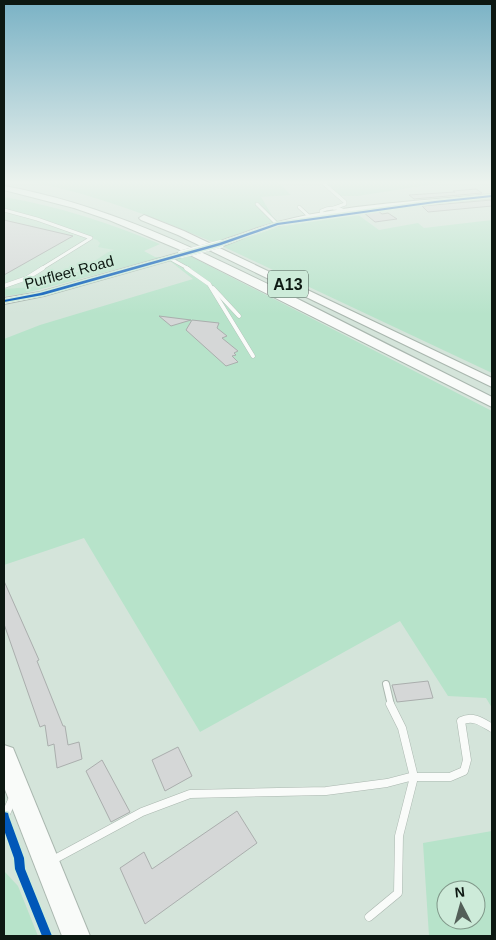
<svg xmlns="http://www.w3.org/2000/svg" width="496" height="940" font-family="Helvetica,sans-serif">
  <rect width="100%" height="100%" fill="#d4e4da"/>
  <polygon fill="#c9e5d4" points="4,209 44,220 97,240 100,243 99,246 114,250 108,252 78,272 53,278 32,287 4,289"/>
  <g fill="#b7e3ca" fill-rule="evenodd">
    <path d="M32,182H278L291,195L261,197L273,217L279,222L264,225L215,243C154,217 97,195 32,182Z"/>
    <polygon points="323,182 447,182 358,196 339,196"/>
    <path d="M4,197C58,206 109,223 160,244L144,251L155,257H163L22,294L4,296V289L32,287L53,278L78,272L108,252L114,250L98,247L100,243L97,240L44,220L4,209Z"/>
    <polygon points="357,214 379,230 418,223 424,228 492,220 492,373 222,246 278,227"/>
    <polygon points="188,255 492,411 492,708 486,698 448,696 400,621 200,732 84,538 4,565 4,339 40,325 193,279 170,261"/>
    <path d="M492,831V936H429L423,843ZM446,890H476V920H446Z"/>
    <polygon points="4,871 18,886 38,936 4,936"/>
  </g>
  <g fill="#d5d7d7" stroke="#aaaead">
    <polygon points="476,189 482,193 414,199 409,195 455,192 453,191"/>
    <polygon points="491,200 492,206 428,212 422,206"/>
    <polygon points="378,211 382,214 388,213 397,219 375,222 363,212"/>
    <polygon points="4,220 73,236 4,275"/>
    <polygon points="159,316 191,320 171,326"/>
    <polygon points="192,320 219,323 217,328 227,336 222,338 238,351 234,353 236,355 232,356 238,362 226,366 186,330"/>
    <polygon points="4,581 39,660 37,661 63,726 65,726 68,745 79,742 82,759 57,768 54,744 48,746 45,725 40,727 4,624"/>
    <polygon points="428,681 433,698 397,702 392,685"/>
    <polygon points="178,747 192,776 165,791 152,760"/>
    <polygon points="102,760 130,812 111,822 86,771"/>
    <polygon points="237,811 257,843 145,924 120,868 144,852 152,869"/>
  </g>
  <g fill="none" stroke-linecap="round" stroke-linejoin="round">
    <g stroke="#aab7af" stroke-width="4">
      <g id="service-far3">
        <polyline points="322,182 345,202 345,204 334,208"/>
        <polyline points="257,204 277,224"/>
        <polyline points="299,207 311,218"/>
        <polyline points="4,210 37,219 91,238 41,269"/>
        <path d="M323,216L321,211C331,206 339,207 348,213"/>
        <polyline points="169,258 189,269"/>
      </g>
    </g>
    <g stroke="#aab7af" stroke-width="4.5">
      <g id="service-far2">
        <polyline points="186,268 209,284 253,356"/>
        <polyline points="4,286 27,278 43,268"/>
        <polyline points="213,288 239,316"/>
      </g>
    </g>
    <g stroke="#aab7af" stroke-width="8">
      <polyline id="service-far1" points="386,684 391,705"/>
    </g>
    <g stroke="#aab7af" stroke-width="9">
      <g id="service">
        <polyline points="4,818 13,798"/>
        <path d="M53,860L142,812L190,794L326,791L387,783L410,777H450L464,771L467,760L461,721C473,715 482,722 492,728"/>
        <polyline points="369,917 398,893 399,836 414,777 402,728 390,704"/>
      </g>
    </g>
    <g stroke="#aab7af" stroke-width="2">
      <g id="tertiary">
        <path d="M492,194V198C420,205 342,209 273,227C256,232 240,240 223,246L216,244C222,239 233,237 241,234C313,205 414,202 492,194Z"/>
        <polygon points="182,252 186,254 185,256 44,296 4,304 4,298 40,292"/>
      </g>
    </g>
    <g stroke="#aab7af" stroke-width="2">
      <polygon id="primary" points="4,745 13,748 90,936 62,936 4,787"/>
    </g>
    <g stroke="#aab7af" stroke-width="2">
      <g id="trunk">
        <path d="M4,186C104,204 195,248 286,293C355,328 424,363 492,397V407L178,249L109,220L74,208L4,190Z"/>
        <polygon points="144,215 184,231 492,378 492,387 178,235 141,220 139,218"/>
      </g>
    </g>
    <use href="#service-far3" stroke="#f9fbf9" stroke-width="3"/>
    <use href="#service-far2" stroke="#f9fbf9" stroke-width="4"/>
    <use href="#service-far1" stroke="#f9fbf9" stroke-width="6"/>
    <use href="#service" stroke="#f9fbf9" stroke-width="8"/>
    <use href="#tertiary" fill="#f9fbf9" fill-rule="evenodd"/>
    <use href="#primary" fill="#f9fbf9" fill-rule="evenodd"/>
    <use href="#trunk" fill="#f9fbf9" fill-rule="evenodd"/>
    <g stroke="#aab7af" stroke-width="8" stroke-linecap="butt">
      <polyline id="tertiary-bridge" points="182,254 220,244"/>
    </g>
    <use href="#tertiary-bridge" stroke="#f9fbf9" stroke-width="8"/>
    <g stroke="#cdebd9" stroke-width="3">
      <g id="cycleway">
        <polygon points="492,195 492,197 435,203 278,225 221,245 43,295 4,302 4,300 40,293 219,243 277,223 435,201"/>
        <polygon points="4,812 8,813 9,817 24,858 25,869 52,936 42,936 15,869 14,858 4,830"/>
      </g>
    </g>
    <use href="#cycleway" fill="#0057b8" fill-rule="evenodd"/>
  </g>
  <linearGradient id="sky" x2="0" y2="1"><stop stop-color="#7ab2c5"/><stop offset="0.58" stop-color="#ecf3ee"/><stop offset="1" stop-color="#ecf3ee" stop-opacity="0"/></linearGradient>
  <rect width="496" height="314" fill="url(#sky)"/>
  <g text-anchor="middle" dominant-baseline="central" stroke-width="4" stroke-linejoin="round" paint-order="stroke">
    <g font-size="15" fill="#0d1812" stroke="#cdebd9">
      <text transform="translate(69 272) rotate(-15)">Purfleet Road</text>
    </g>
    <rect fill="#cdebd9" stroke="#47574e" stroke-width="1" x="268" y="270.5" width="40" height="27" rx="4"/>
    <g font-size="16" font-weight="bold" fill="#0d1812">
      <text x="288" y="284">A13</text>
    </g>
  </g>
  <rect width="496" height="940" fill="none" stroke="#0d1812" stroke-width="10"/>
  <g transform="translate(461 905) rotate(354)"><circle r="24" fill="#cdebd9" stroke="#809789"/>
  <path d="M0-4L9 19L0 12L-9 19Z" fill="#535f58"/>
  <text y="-8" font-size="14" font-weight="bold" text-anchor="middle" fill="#0d1812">N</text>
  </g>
</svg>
